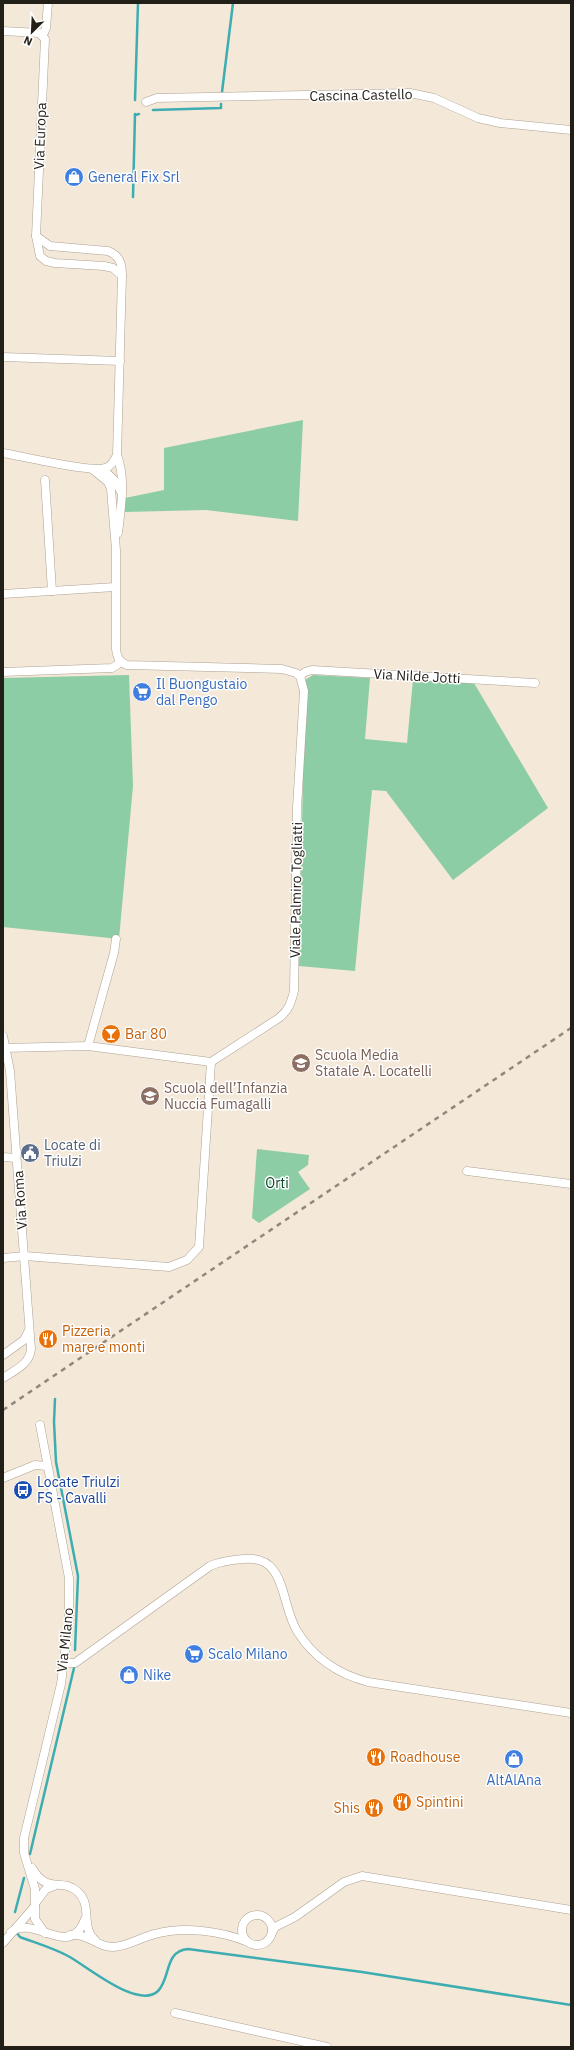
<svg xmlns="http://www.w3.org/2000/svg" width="574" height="2050" font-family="'IBM Plex Sans',sans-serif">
  <rect width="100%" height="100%" fill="#f4e8d8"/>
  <g fill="#8dcda5">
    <polygon points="303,420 298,521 206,510 125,512 125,498 164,490 164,448"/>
    <polygon points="129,675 133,786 119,939 3,927 3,678"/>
    <polygon points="313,675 370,678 365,739 407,743 413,680 474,683 548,808 453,880 386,791 372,790 355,971 299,966 305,680"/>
    <polygon points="257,1149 309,1155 308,1165 298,1172 310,1189 259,1223 252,1218"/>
  </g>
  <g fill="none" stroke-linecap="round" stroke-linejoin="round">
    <g stroke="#3dadb1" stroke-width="2.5">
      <polyline points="222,92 233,3"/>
      <polyline points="135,100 138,3"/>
      <polyline points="153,110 221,108 221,104"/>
      <polyline points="135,115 139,114"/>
      <polyline points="133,197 135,114"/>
      <polyline points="55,1399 54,1422 56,1462 78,1576 75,1650"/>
      <polyline points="30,1854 74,1668"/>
      <polyline points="15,1912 24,1878"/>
      <path d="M16,1932L20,1937C36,1943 53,1948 68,1956C87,1966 138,2010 158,1991C171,1978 164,1951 188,1949L362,1972L571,2005"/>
    </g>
    <g stroke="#ada193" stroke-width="9">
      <g id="minor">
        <polyline points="3,31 39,33 45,39 36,236 40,256 46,261 55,263 104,266 113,268 122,276"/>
        <polyline points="43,35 46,28 48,3"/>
        <polyline points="146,102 157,98 410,93 434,98 478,118 500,123 571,130"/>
        <polyline points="3,357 120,361"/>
        <path d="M3,453C21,456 92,473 105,468C112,466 114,461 117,455L122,276C122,263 120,256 108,251L50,246L36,236"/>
        <path d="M117,455C126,479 121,507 118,533"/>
        <path d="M92,469L108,482L111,489L116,550V649C117,657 119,662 127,665L282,669L296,673L300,676"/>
        <polyline points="103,469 116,482 121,492"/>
        <polyline points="45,480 52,591"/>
        <polyline points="3,594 115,587"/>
        <polyline points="3,672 112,668 117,665 120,661"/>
        <polyline points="300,676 305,672 312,670 535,683"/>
        <path d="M3,1036L10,1071L31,1349C30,1364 15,1370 3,1378"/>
        <polyline points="88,1046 114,953 116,939"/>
        <polyline points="3,1048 88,1046 211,1062"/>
        <path d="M211,1062L279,1018C289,1010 291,1003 294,991L297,808L304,691L300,676"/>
        <polyline points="3,1157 16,1158"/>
        <polyline points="467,1171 571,1184"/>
        <polyline points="3,1258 25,1256 169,1267 187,1260 199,1247 211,1062"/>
        <polyline points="3,1355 24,1340 29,1330"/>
        <polyline points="40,1425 69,1578 69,1620 61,1684 24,1838 24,1853 35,1889 35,1919 45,1933"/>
        <polyline points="3,1478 35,1465 47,1466"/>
        <path d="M64,1663H75L210,1566C221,1561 231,1560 243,1559C287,1554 280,1603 297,1631C313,1657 338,1674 368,1682L571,1713"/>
        <path d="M32,1868C47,1895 62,1877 78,1892C93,1906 80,1927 95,1940"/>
        <polyline points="36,1902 46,1889 54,1886"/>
        <circle cx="257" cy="1930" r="15"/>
        <path d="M11,1932C35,1914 70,1961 85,1919"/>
        <polyline points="272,1933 275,1927 295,1917 344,1882 362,1876 571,1910"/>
        <path d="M70,1935C89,1933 98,1948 114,1947C128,1946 142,1937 155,1934C184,1926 221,1931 248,1942"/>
        <polyline points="3,1943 35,1906"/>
        <polyline points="175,2013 327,2047"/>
      </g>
    </g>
    <use href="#minor" stroke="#fff" stroke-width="8"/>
    <polyline stroke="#90887d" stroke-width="2.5" stroke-dasharray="5 5" stroke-linecap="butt" points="3,1410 571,1028"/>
  </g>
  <defs>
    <g id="shop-disc" transform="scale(1)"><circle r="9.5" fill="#3f7fe0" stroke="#fff"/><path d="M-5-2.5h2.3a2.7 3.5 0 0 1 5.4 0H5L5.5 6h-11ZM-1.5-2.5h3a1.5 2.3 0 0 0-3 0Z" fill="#fff"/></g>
    <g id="supermarket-disc" transform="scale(1)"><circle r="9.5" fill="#3f7fe0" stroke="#fff"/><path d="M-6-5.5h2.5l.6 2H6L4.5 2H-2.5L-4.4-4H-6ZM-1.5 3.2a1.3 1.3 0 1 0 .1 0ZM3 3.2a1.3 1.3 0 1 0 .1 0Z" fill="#fff"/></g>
    <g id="bar-disc" transform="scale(1)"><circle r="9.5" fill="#e8710a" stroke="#fff"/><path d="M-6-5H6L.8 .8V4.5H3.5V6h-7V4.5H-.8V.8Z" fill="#fff"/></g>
    <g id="school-disc" transform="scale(1)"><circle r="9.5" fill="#8d6e63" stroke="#fff"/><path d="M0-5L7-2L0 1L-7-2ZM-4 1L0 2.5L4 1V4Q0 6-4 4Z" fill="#fff"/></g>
    <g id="civic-disc" transform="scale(1)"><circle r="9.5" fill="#5c6f8a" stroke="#fff"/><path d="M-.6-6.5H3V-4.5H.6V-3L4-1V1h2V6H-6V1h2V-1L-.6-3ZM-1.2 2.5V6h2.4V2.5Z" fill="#fff"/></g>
    <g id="restaurant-disc" transform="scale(1)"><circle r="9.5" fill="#e8710a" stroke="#fff"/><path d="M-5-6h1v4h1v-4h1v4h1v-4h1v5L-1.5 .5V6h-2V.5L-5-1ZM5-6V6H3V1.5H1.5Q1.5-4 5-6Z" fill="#fff"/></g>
    <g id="bus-disc" transform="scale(1)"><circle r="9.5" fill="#1a4fb4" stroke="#fff"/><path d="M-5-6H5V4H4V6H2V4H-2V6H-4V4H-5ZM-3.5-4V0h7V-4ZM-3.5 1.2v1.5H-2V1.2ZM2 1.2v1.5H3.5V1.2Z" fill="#fff"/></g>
  </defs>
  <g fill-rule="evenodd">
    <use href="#shop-disc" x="74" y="177"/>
    <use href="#supermarket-disc" x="142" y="692"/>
    <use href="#bar-disc" x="111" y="1034"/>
    <use href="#school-disc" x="301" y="1063"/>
    <use href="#school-disc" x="150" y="1096"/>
    <use href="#civic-disc" x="30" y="1153"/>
    <use href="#restaurant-disc" x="48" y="1339"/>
    <use href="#bus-disc" x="23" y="1490"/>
    <use href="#supermarket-disc" x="194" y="1654"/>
    <use href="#shop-disc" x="129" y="1675"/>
    <use href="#restaurant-disc" x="376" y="1757"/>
    <use href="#shop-disc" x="514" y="1759"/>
    <use href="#restaurant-disc" x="402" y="1802"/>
    <use href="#restaurant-disc" x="374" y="1808"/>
  </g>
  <g text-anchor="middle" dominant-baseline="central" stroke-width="3" stroke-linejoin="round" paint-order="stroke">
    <g font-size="14" fill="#221e18" stroke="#fff">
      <text transform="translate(361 95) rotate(-1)">Cascina Castello</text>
      <text transform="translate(40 136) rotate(-88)">Via Europa</text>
      <text transform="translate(417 676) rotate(3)">Via Nilde Jotti</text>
      <text transform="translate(296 890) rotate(-89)">Viale Palmiro Togliatti</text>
      <text transform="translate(20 1200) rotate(-94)">Via Roma</text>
      <text transform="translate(65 1640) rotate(-84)">Via Milano</text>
    </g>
    <g font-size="14" fill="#366cbe" stroke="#fff" text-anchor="start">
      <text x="88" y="177">General Fix Srl</text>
      <text x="156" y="684">Il Buongustaio<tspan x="156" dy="16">dal Pengo</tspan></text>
      <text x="208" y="1654">Scalo Milano</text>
      <text x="143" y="1675">Nike</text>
      <text x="514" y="1780" text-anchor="middle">AltAlAna</text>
    </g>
    <g font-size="14" fill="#c56008" stroke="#fff" text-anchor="start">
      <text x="125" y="1034">Bar 80</text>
      <text x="62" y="1331">Pizzeria<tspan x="62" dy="16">mare e monti</tspan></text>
      <text x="390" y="1757">Roadhouse</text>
      <text x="416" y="1802">Spintini</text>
      <text x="360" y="1808" text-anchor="end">Shis</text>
    </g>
    <g font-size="14" fill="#785e54" stroke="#fff" text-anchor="start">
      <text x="315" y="1055">Scuola Media<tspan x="315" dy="16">Statale A. Locatelli</tspan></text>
      <text x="164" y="1088">Scuola dell’Infanzia<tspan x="164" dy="16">Nuccia Fumagalli</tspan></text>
    </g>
    <g font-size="14" fill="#4e5e75" stroke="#fff" text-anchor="start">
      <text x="44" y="1145">Locate di<tspan x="44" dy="16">Triulzi</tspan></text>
    </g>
    <g font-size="14" fill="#074427" stroke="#fff">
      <text x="277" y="1183">Orti</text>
    </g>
    <g font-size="14" fill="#164399" stroke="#fff" text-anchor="start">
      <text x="37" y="1482">Locate Triulzi<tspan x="37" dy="16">FS - Cavalli</tspan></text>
    </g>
  </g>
  <rect width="574" height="2050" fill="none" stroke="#221e18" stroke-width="8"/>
  <g transform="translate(32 32) rotate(204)" stroke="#ffffff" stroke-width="3" paint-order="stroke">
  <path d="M0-3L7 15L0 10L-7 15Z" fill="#221e18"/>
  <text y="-6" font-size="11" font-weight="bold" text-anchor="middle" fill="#221e18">N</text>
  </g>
</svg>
